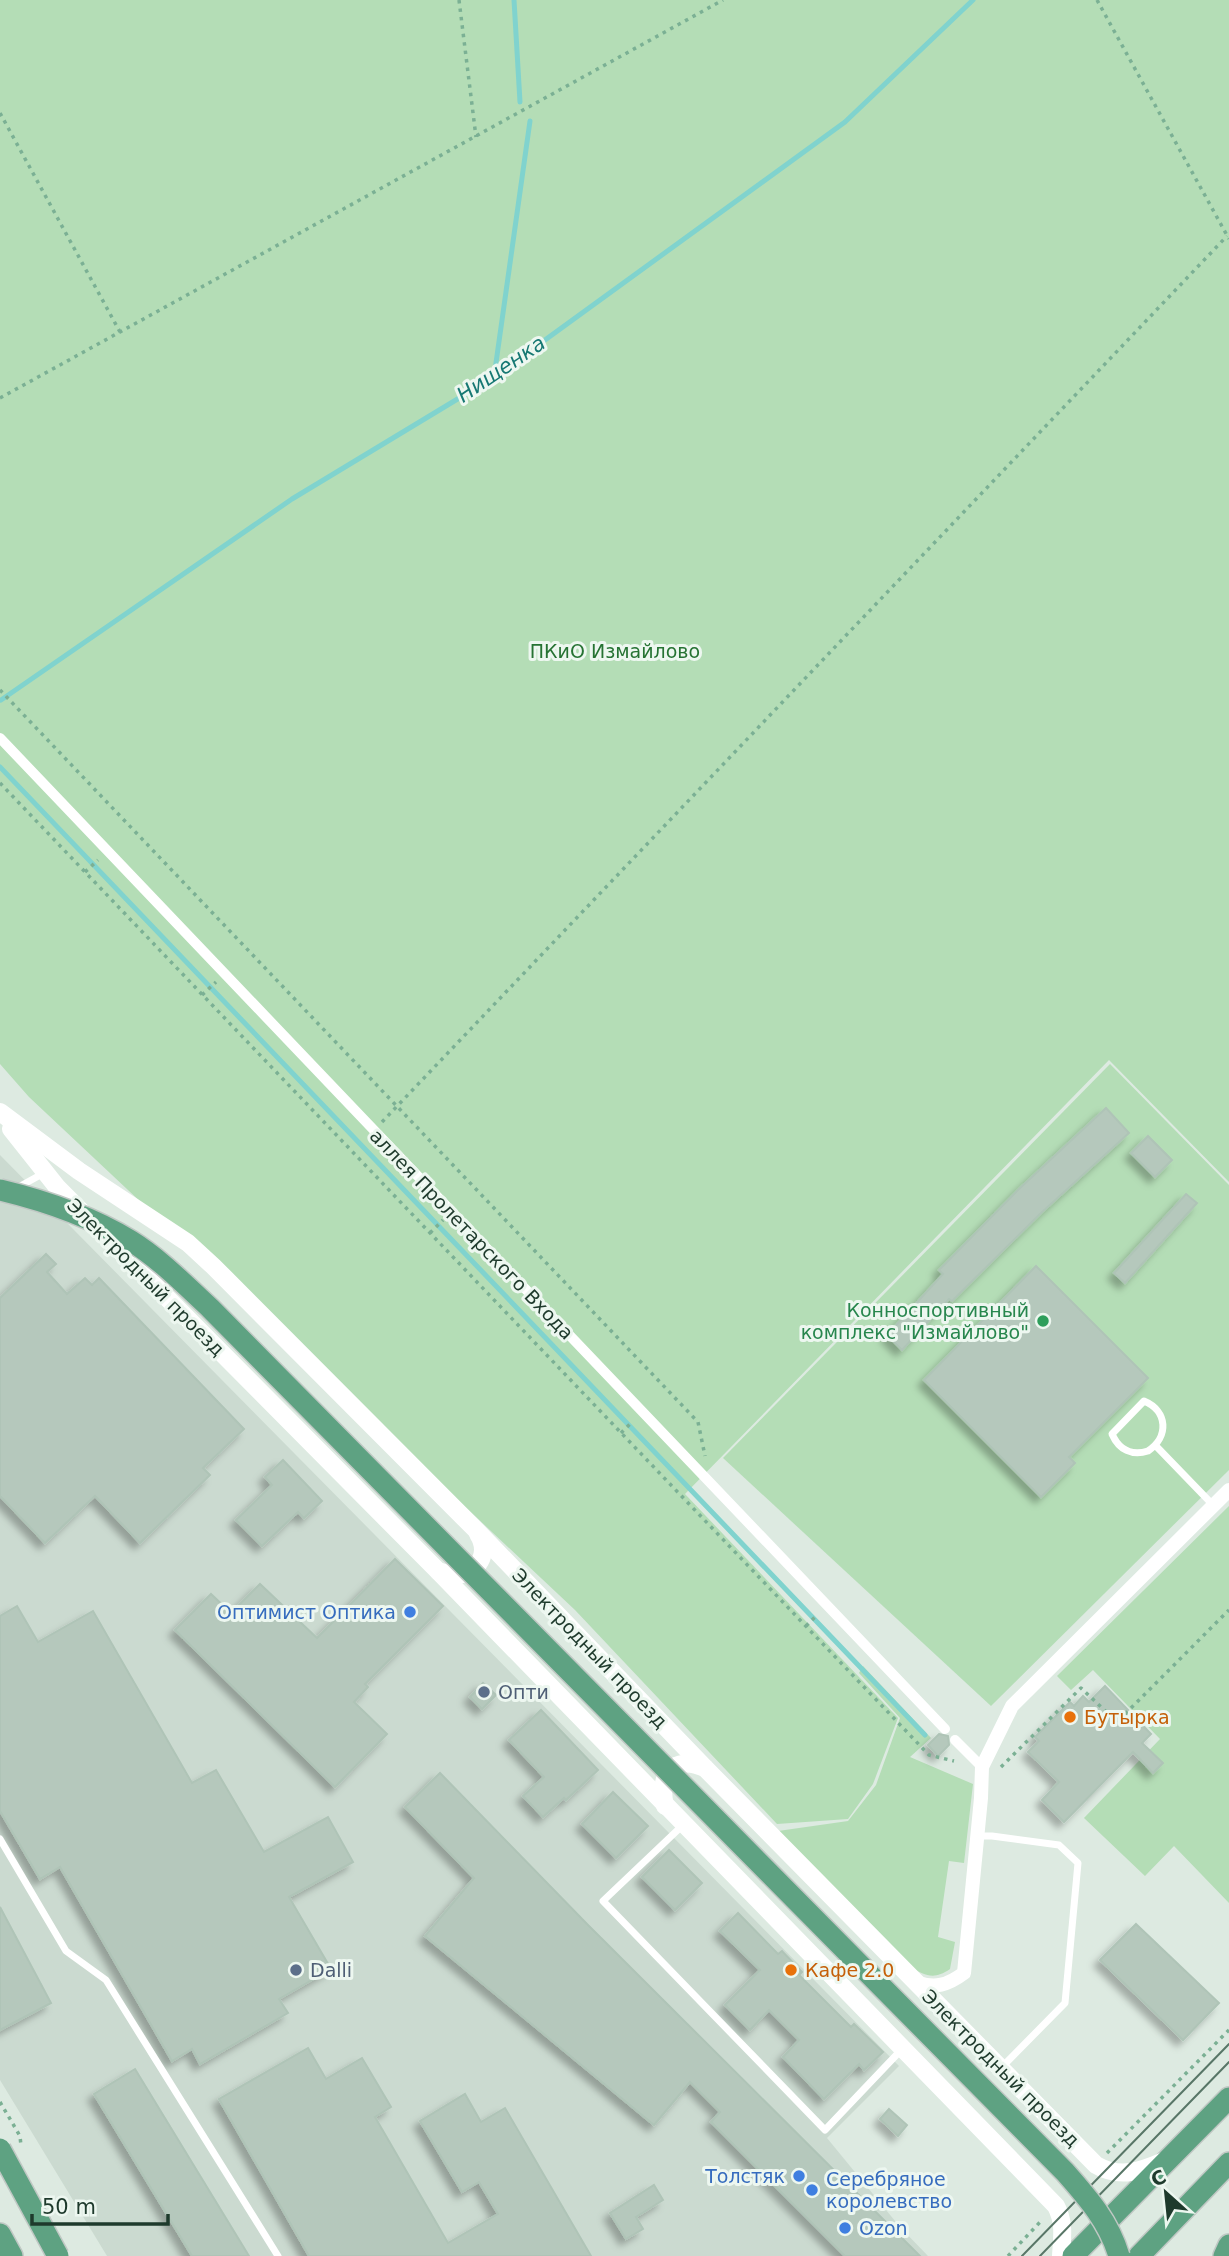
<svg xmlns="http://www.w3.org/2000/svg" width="1229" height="2256" font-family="'DejaVu Sans',sans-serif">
  <defs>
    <filter id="shadow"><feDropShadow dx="-6" dy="6" stdDeviation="3.5" flood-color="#0004"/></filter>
  </defs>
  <rect width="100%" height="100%" fill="#ddeae1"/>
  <polygon fill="#cbdad0" points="0,1155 899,2066 827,2138 900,2227 928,2256 107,2256 0,2080"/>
  <g fill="#b4ddb6">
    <polygon points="0,0 1229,0 1229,1182 1109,1060 685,1494 898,1718 873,1784 848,1819 777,1824 575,1610 29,1097 0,1064"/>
    <polygon points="1110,1064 1229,1185 1229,1470 991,1706 723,1458"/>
    <polygon points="1229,1506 1229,1903 1174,1846 1145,1876 1084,1818 1160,1739 1093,1670 1071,1690 1057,1676"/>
    <path d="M863,1666L931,1738L910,1757L973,1784L964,1863L949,1861L938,1937L955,1942L950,1969C934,1980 926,1976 910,1967L778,1831L848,1821L876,1785L900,1718L859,1673Z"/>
  </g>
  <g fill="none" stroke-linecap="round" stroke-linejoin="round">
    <g stroke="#80d3ce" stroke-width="5">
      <polyline points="514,0 520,102"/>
      <polyline points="494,377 530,121"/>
      <polyline points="1,700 292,499 494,377 845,122 973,0"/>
      <polyline points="0,767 925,1735"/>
    </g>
  </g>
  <g fill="#b5c8bc" stroke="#afc4b7" stroke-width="2" filter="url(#shadow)">
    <polygon points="1106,1108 1129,1133 1041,1213 952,1301 949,1299 902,1350 887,1335 943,1274 939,1270 1019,1189"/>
    <polygon points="1148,1136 1172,1160 1155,1177 1131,1153"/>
    <polygon points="1186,1194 1197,1203 1125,1283 1114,1273"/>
    <polygon points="46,1254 56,1264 47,1272 67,1294 85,1278 92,1285 99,1278 244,1429 203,1468 210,1475 140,1543 95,1496 45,1543 0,1496 0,1298"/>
    <polygon points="1036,1266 1148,1378 1069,1457 1075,1463 1041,1497 924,1380"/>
    <polygon points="283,1460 322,1501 304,1518 298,1512 262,1546 236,1520 272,1485 265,1477"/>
    <polygon points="395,1559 443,1606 365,1684 368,1687 354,1702 387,1734 335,1787 175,1630 211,1594 231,1613 260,1584 317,1638"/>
    <polygon points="17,1606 38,1642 93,1611 192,1783 216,1770 264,1852 328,1817 353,1862 289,1897 331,1969 279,1999 288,2013 200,2064 192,2049 172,2061 60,1867 40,1879 0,1811 0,1616"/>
    <polygon points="483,1683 496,1695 482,1709 470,1697"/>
    <polygon points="1105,1686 1151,1734 1142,1743 1163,1763 1153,1773 1133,1752 1064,1822 1042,1800 1059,1782 1028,1752 1039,1741 1035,1737 1070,1702 1074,1706 1083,1696 1089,1702"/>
    <polygon points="541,1710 598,1770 566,1800 564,1798 543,1817 523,1796 544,1777 509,1740"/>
    <polygon points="939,1734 948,1736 949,1745 938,1756 928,1745"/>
    <polygon points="440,1773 588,1925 920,2256 845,2256 711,2122 720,2112 690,2082 654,2125 425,1936 474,1878 405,1807"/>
    <polygon points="613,1792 648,1826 616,1858 582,1824"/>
    <polygon points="669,1850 702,1883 675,1910 642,1877"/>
    <polygon points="0,1907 51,2003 0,2030"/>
    <polygon points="738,1913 778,1954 782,1951 802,1972 799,1975 851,2027 854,2024 883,2052 864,2070 859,2064 824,2099 783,2057 799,2040 769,2010 750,2030 725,2005 760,1970 720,1931"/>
    <polygon points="1136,1924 1219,2003 1183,2040 1100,1960"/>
    <polygon points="308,2048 326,2079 362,2058 391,2107 375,2117 448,2243 498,2214 479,2182 462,2192 420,2121 465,2094 481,2122 505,2108 591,2256 309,2256 219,2099"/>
    <polygon points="135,2069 249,2256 192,2256 94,2094"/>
    <polygon points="889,2109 907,2125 898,2136 880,2119"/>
    <polygon points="654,2185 663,2200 636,2217 643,2229 626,2239 610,2213"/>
  </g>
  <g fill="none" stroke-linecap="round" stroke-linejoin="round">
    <g stroke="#c0c8c4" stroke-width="24">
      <g id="primary">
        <polyline points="0,2234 12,2256"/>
        <polyline points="1073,2256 1229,2098"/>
        <polyline points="1139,2256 1229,2163"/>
        <polyline points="1224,2256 1229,2245"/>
      </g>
    </g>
    <g stroke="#7bb094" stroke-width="3.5" stroke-dasharray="3.5 5" stroke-linecap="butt">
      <polyline points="459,0 476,137"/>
      <polyline points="1097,0 1229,239"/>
      <polyline points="0,113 120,332"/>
      <polyline points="0,398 723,0"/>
      <polyline points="0,690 698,1422 705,1456"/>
      <polyline points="0,783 929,1755 954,1761"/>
      <polyline points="85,872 98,860"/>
      <polyline points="202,995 216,982"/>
      <polyline points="382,1122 1227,236"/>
      <polyline points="430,1233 443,1220"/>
      <polyline points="621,1433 632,1422"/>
      <polyline points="806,1626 817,1615"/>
      <polyline points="1113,1726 1229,1610"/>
      <polyline points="1001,1767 1081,1688 1117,1722"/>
      <polyline points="0,2102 20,2136 21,2146"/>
      <polyline points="1107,2153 1229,2030"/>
      <polyline points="1008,2256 1042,2220"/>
    </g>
    <g stroke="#fff" stroke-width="7">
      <polyline points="15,1189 44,1173"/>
      <path d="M1144,1401C1168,1411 1169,1437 1148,1451C1132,1456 1119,1450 1112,1434Z"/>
      <polyline points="1156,1446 1213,1505"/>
      <polyline points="684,1824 603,1901 825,2130 903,2048"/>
      <polyline points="978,1836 992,1836 1059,1845 1078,1863 1065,2003 1002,2067"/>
      <polyline points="0,1839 66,1951 106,1980 278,2256"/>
    </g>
    <g stroke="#fff" stroke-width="10">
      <polyline points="0,738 945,1729"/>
      <polyline points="955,1740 982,1767"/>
    </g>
    <path stroke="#fff" stroke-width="14" d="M916,1982C935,1989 948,1985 964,1973L981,1798L982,1767L1012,1706L1229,1490"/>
    <g stroke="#fff" stroke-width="18">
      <path d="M0,1112L79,1171L188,1243L213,1266L475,1529L705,1768L1096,2165C1120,2179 1141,2171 1164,2161"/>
      <path d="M11,1129L57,1187L438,1571L1056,2206C1065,2223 1062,2238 1061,2256"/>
      <path d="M438,1571C444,1573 450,1575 455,1575C479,1574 490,1553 478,1534"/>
      <path d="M665,1806C658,1775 673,1754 705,1768"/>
    </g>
    <use href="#primary" stroke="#5ea282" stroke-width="21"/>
    <g stroke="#587667" stroke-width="2">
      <polyline points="1022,2256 1229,2044"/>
      <polyline points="1040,2256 1229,2062"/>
    </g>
    <g stroke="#c0c8c4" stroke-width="24" stroke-linecap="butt">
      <g id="primary-bridge">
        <path d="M0,1190C46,1201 90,1216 131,1241C160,1259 185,1285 210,1308L1065,2172C1088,2198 1109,2222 1119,2256"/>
        <polyline points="0,2149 58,2256"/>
      </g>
    </g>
    <use href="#primary-bridge" stroke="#5ea282" stroke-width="21"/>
  </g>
  <circle fill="#2e9e5b" stroke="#edf7f0" stroke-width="2.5" cx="1043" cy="1321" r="7"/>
  <g fill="#3f7fe0" stroke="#edf7f0" stroke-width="2.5">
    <circle cx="410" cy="1612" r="7"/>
    <circle cx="799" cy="2176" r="7"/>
    <circle cx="812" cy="2190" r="7"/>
    <circle cx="845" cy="2228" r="7"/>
  </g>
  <g fill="#5c6f8a" stroke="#edf7f0" stroke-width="2.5">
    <circle cx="484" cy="1692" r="7"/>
    <circle cx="296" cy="1970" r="7"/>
  </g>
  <g fill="#e8710a" stroke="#edf7f0" stroke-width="2.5">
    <circle cx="1070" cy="1717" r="7"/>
    <circle cx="791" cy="1970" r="7"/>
  </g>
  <g text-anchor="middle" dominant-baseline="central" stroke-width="6" stroke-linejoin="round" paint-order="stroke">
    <g font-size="19" fill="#267333" stroke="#edf7f0">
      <text x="615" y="651">ПКиО Измайлово</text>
    </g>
    <g font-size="19" fill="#1e3a2c" stroke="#edf7f0">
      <text transform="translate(472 1234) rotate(46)">аллея Пролетарского Входа</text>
      <text transform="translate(146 1277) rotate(45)">Электродный проезд</text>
      <text transform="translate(590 1648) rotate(46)">Электродный проезд</text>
      <text transform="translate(1001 2068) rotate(45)">Электродный проезд</text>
    </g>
    <g font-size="19" fill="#27864d" stroke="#edf7f0" text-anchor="end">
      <text x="1029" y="1310">Конноспортивный<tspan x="1029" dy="22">комплекс "Измайлово"</tspan></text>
    </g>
    <g font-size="19" fill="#366cbe" stroke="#edf7f0" text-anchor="end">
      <text x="396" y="1612">Оптимист Оптика</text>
      <text x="785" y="2176">Толстяк</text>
      <text x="826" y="2179" text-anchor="start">Серебряное<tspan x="826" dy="22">королевство</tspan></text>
      <text x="859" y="2228" text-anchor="start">Ozon</text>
    </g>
    <g font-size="19" fill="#4e5e75" stroke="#edf7f0" text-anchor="start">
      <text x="498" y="1692">Опти</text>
      <text x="310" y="1970">Dalli</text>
    </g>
    <g font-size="19" fill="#c56008" stroke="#edf7f0" text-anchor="start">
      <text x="1084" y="1717">Бутырка</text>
      <text x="805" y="1970">Кафе 2.0</text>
    </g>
    <g font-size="21" font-style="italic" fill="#167873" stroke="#edf7f0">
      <text transform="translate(501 369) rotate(-34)">Нищенка</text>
    </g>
  </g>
  <g transform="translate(1166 2193) rotate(333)" stroke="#edf7f0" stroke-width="5" paint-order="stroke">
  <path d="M0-5L12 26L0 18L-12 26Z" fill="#1e3a2c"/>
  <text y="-10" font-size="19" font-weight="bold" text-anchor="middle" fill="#1e3a2c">С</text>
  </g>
  <path d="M32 2214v10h136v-10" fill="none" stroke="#1e3a2c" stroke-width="3.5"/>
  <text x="42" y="2214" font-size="21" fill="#1e3a2c" stroke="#edf7f0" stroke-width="5" paint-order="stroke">50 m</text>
</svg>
